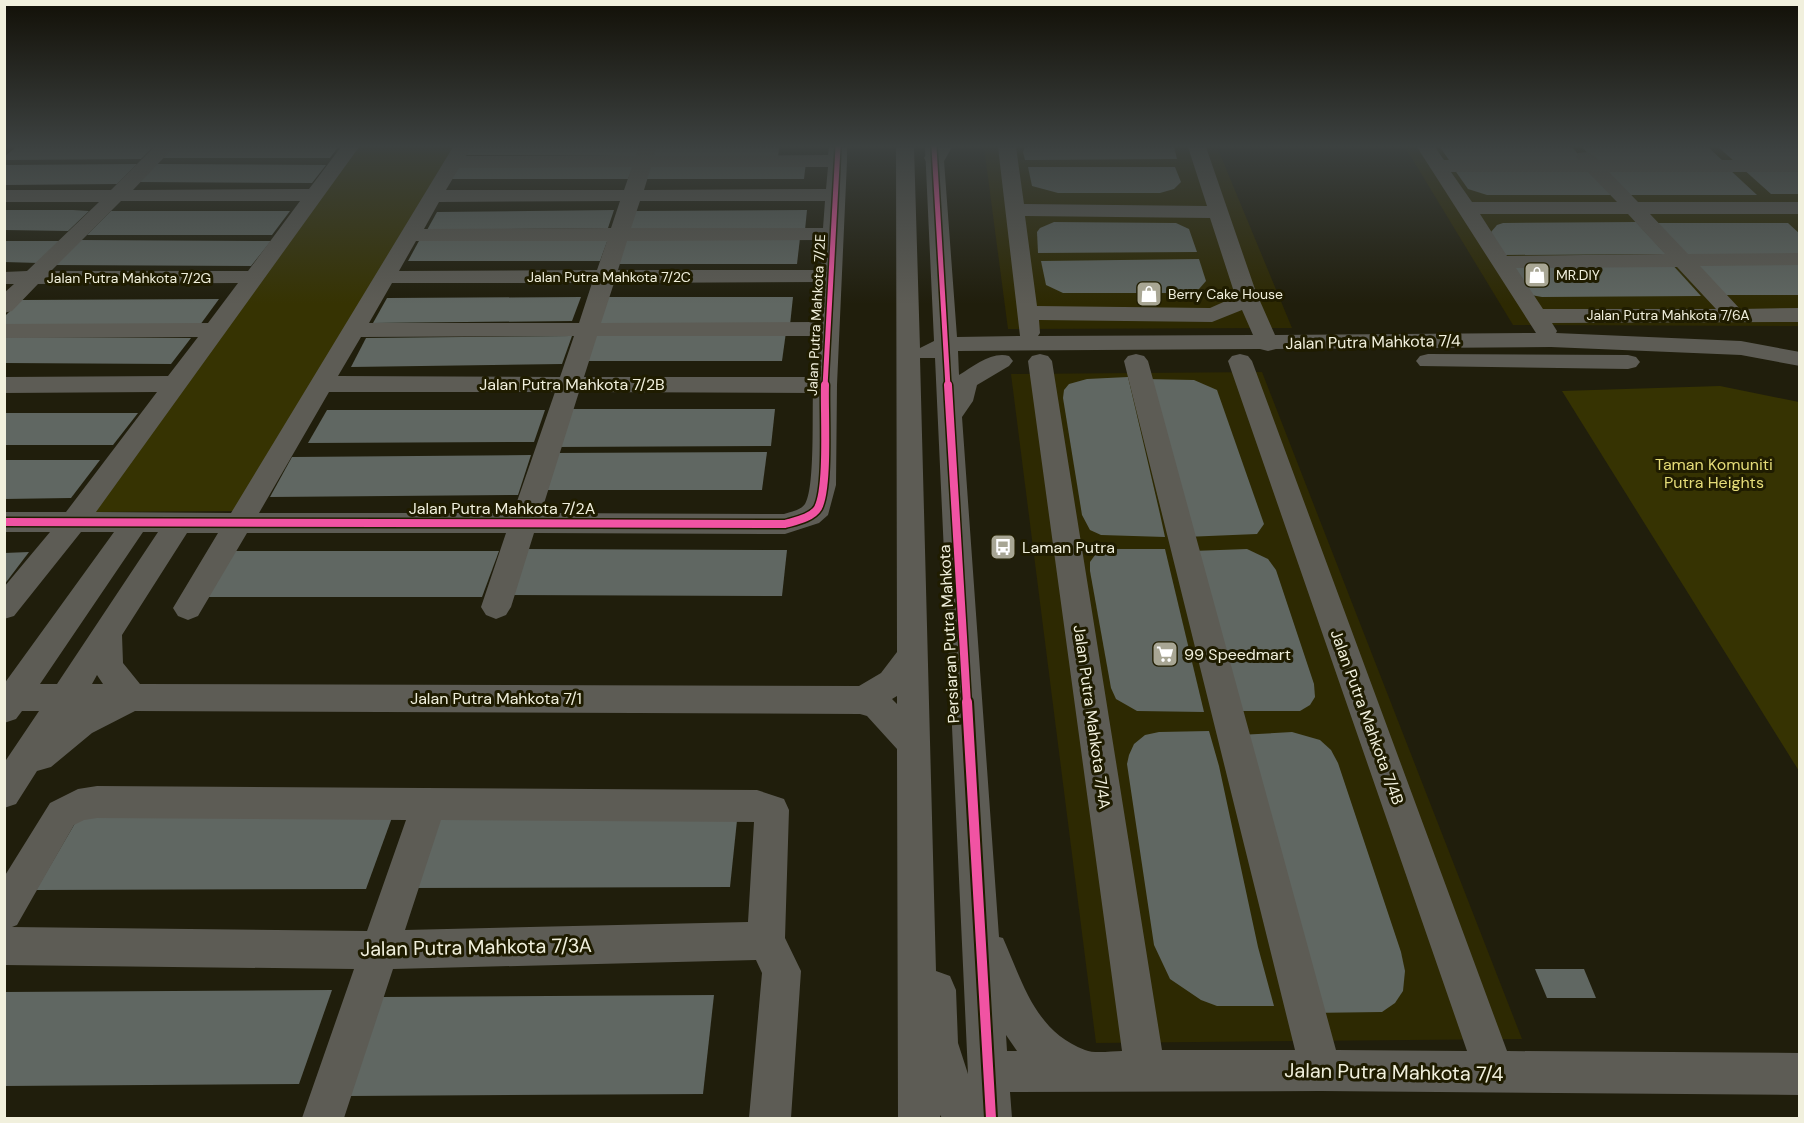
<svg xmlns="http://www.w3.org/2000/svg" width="1804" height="1123" font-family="'DM Sans',sans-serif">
  <rect width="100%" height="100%" fill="#201e0c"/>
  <g fill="#2d2902">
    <polygon points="984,147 1217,147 1292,328 1008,329"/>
    <polygon points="1405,147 1799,147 1799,326 1513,325"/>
    <polygon points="1262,372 1522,1039 1096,1043 1011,374"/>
  </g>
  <g fill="#363302">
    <polygon points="353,147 457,147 239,511 90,512"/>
    <polygon points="1720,386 1799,402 1799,771 1562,391"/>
  </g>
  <g fill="#606762">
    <polygon points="16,147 153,147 141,159 4,160 4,157"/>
    <polygon points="173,147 338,147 330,158 163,158"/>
    <polygon points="467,147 640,147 637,156 463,155"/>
    <polygon points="654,147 779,147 778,158 650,158"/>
    <polygon points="1025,147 1174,147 1177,159 1025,160 1023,152"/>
    <polygon points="1440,147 1572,147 1585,162 1451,163"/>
    <polygon points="1582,147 1708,147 1723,161 1596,162"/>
    <polygon points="1718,147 1800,147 1800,162 1734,161"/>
    <polygon points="649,162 806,162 804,179 643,179"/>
    <polygon points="137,164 117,184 4,185 4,165"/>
    <polygon points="156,164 326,165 312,183 137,182"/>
    <polygon points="458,164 634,164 628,179 449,179"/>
    <polygon points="1028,167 1175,167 1181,182 1174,189 1160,193 1058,193 1032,186"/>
    <polygon points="1742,168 1800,168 1800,194 1771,194"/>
    <polygon points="1454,169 1589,169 1613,195 1487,195 1468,189"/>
    <polygon points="1601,169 1729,169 1757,195 1625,195"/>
    <polygon points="4,210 73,210 89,211 68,231 4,230"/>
    <polygon points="614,210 608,228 427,230 437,212"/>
    <polygon points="807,210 805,230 627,230 634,211"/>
    <polygon points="111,211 290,211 272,235 87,235"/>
    <polygon points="1054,222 1176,223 1189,229 1197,252 1038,253 1037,232 1040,228"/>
    <polygon points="1636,222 1666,254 1504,255 1491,232 1497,225 1503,223"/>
    <polygon points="1649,223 1788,223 1800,234 1800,254 1678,255"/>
    <polygon points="624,238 800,238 797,264 616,264"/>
    <polygon points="420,239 608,239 600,261 408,261"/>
    <polygon points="79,240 271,241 251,266 54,265"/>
    <polygon points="4,241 61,241 39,263 4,262"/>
    <polygon points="1199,259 1206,281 1199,289 1184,293 1063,293 1046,285 1041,261"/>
    <polygon points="1669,261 1701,296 1542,297 1531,295 1503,263"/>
    <polygon points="1684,261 1800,261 1800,295 1716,295"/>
    <polygon points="581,297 572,321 373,323 387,298"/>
    <polygon points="606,297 793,297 790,325 597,326"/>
    <polygon points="219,299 200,325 4,325 4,317 21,300"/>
    <polygon points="786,332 782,361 585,361 594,333"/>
    <polygon points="572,336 562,364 351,367 366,338"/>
    <polygon points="4,337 191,338 171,364 4,363"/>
    <polygon points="1128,377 1160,514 1165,537 1101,535 1090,530 1082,515 1063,398 1064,390 1069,384 1087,379"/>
    <polygon points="1146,379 1194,380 1217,390 1264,524 1257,534 1185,537"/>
    <polygon points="567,409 775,409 771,446 555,447"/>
    <polygon points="327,410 545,410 534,442 308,443"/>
    <polygon points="4,413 138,413 113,445 4,445"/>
    <polygon points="767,452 762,490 540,490 553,453"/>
    <polygon points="531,455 518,495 270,497 292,457"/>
    <polygon points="4,460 100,460 71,498 4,499"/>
    <polygon points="524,549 787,550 782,596 508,595"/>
    <polygon points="1115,549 1165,549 1204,712 1137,711 1116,699 1111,688 1090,571 1090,562 1095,555"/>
    <polygon points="1247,549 1268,559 1276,570 1314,684 1315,697 1310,705 1300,711 1234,711 1192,551"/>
    <polygon points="227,551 499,551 482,597 199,597"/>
    <polygon points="29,552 4,585 4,553"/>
    <polygon points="1209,731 1219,766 1258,947 1274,1006 1217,1006 1201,1000 1170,979 1154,945 1127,764 1129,755 1134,744 1145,735 1159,732"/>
    <polygon points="1292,732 1320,740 1331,750 1338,763 1401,952 1405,971 1403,991 1395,1003 1382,1012 1308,1013 1239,735"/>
    <polygon points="738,811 730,887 407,888 432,813"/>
    <polygon points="394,812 366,889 36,890 81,813"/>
    <polygon points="1535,969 1584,969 1596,998 1547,998"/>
    <polygon points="332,990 299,1084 4,1086 4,992"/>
    <polygon points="714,995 703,1094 349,1096 381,997"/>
  </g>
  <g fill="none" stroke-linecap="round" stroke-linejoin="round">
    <g fill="#5d5c55" fill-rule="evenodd">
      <path d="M154,147H174L133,190L309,189L341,147H359L96,512L231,513L453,147H471L466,156H636L639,147H657L654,156L828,155L829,147H847V161L837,385L836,485L828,515L819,523L785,534L534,533L511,607L506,615L496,619L486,615L481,607L506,533H247L198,616L188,620L178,616L173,608L218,533H187L122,635L123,663L140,684L859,686L881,673L897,652L896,147H914L920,348L934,341L925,147H943L957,337L1020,336L998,147H1016L1024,204L1207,206L1188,147H1206L1256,292L1275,335L1536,333L1417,147H1435L1444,160H1578L1576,157L1578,153C1588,151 1592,153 1599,160H1800V172H1609L1638,202H1800V214H1650L1688,254L1800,253V265L1700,266L1740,309L1800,308V322L1552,323L1557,331L1556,333L1741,341L1800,352V366L1741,355L1551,347L1276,349L1268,351L1260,349L958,351L959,375C974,366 992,351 1009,356L1013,361L1009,366L977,385L973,401L962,417L999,937L1003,938C1023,983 1035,1031 1085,1050C1095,1054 1111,1051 1122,1051L1028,361L1032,356L1040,354L1048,356L1052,361L1162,1050H1295L1124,361L1128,356L1136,354L1144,356L1148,361L1336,1050L1467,1051L1228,361L1232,356L1240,354L1248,356L1252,361L1507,1051L1800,1053V1095L1321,1091L1010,1092L1012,1118H942L940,1115V1118H898L897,749L867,716L860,714L135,711L92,733L51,767L37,771L16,804L4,808V763L39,711H22L16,719L4,723V684L114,532H81L14,616L4,619V587L50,532H4V512H66L157,392L4,393V377L168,376L198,337L4,338V324L208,323L238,283L38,284L12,311L4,313V293L14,284H4V272L27,271L99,202H4V190H111ZM632,167L624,190H446L459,168ZM651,167H828L826,189L644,190ZM1451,172H1588L1617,202H1472ZM121,201H300L248,271H51ZM620,201L611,228L424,229L439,202ZM640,201H825L823,228H631ZM1480,214H1628L1665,254L1507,256ZM1025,216L1210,218L1234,292L1228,300L1210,308L1037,306ZM823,240L821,270H618L627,241ZM416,241H607L597,270L399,271ZM1677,267L1716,309H1543L1516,268ZM820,282L817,322L601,323L614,283ZM392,283H592L579,323H369ZM1242,310L1253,335L1038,336L1040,333L1039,320L1212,322ZM574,336L560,377L338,376L361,337ZM597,336H816L813,377H584ZM920,358H935L968,1074L958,1043L956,990L950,976L936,971ZM329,392H555L513,513H259ZM579,392L813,393C812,414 815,489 805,504C801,510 791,512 784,514L541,513ZM143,532H158L57,684H40ZM97,675L103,684H92ZM897,696V704L892,699ZM1006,1035L1017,1051H1007Z"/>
      <polygon points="1428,354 1628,355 1636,357 1640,362 1636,367 1628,369 1420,366 1416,361 1420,356"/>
      <path d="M97,786L757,790L784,799L789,810L785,938L801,971L791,1118H749L762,973L756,960L393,969L344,1118H302L354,969L4,965V877L50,803L78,789ZM97,818L406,820L367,931L12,927L17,925L74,825L84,820ZM441,820L754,822L748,922L405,930Z"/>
    </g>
    <polygon fill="#5c5b50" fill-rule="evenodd" points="931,147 952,147 943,163 927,163 924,158"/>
    <g stroke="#1f1c00" stroke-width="8">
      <g id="cycleway-far2">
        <polyline points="934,147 948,387"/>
        <polyline points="825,387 838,147"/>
      </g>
    </g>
    <g stroke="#1f1c00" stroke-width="11">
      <g id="cycleway-far1">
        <polyline points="948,385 967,704"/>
        <path d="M4,522L785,524C795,521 812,518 818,508C829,487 824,411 825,385"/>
      </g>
    </g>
    <g stroke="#1f1c00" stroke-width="14">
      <polyline id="cycleway" points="967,702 991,1118"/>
    </g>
    <use href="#cycleway-far2" stroke="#f153a3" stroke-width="5"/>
    <use href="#cycleway-far1" stroke="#f153a3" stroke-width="8"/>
    <use href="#cycleway" stroke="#f153a3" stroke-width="10"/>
  </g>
  <linearGradient id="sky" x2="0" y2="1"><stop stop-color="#121007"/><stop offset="0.48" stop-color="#3c4140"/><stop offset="1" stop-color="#3c4140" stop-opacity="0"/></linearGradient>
  <rect width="1804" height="304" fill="url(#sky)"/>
  <defs>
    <g id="shop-square" transform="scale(1.35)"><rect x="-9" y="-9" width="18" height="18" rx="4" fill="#a8a694" stroke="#1f1c00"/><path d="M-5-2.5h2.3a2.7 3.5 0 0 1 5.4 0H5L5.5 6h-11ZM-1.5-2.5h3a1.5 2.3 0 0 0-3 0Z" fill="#fff"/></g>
    <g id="bus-square" transform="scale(1.35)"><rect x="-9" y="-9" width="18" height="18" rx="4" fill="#a8a694" stroke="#1f1c00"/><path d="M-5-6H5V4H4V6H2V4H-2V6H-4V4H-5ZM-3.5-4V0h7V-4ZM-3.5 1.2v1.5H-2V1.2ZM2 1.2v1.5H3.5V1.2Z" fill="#fff"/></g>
    <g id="supermarket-square" transform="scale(1.35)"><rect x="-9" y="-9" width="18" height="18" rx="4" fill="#a8a694" stroke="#1f1c00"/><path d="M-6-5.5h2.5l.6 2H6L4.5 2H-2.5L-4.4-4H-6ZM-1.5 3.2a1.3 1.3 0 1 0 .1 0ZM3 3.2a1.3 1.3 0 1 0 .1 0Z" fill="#fff"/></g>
  </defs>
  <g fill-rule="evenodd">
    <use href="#shop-square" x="1537" y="275"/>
    <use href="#shop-square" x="1149" y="294"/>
    <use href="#bus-square" x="1003" y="547"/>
    <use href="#supermarket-square" x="1165" y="654"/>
  </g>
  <g text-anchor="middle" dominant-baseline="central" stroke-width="6" stroke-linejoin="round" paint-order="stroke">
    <g font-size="14" fill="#f1f0dd" stroke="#1f1c00" text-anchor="start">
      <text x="1556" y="275">MR.DIY</text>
      <text x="1168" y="294">Berry Cake House</text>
    </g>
    <g font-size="14" fill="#f1f0dd" stroke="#1f1c00">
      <text x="609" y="277">Jalan Putra Mahkota 7/2C</text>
      <text x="129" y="278">Jalan Putra Mahkota 7/2G</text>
      <text transform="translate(816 315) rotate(-87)">Jalan Putra Mahkota 7/2E</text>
      <text x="1668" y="315">Jalan Putra Mahkota 7/6A</text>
    </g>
    <g font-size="16" fill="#f1f0dd" stroke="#1f1c00">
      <text transform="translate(1373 342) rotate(-1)">Jalan Putra Mahkota 7/4</text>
      <text x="572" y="384">Jalan Putra Mahkota 7/2B</text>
      <text x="502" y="508">Jalan Putra Mahkota 7/2A</text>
      <text transform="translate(949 634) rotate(-93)">Persiaran Putra Mahkota</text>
      <text x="496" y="698">Jalan Putra Mahkota 7/1</text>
      <text transform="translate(1092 717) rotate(82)">Jalan Putra Mahkota 7/4A</text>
      <text transform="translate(1367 717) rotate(70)">Jalan Putra Mahkota 7/4B</text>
    </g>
    <g font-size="16" fill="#e5dc78" stroke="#1f1c00">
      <text x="1714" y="464">Taman Komuniti<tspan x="1714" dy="18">Putra Heights</tspan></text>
    </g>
    <g font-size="16" fill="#f1f0dd" stroke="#1f1c00" text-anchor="start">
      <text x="1022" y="547">Laman Putra</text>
      <text x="1184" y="654">99 Speedmart</text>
    </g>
    <g font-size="20" fill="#f1f0dd" stroke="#1f1c00">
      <text transform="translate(476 947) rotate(-1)">Jalan Putra Mahkota 7/3A</text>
      <text transform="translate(1394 1072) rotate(1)">Jalan Putra Mahkota 7/4</text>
    </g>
  </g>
  <rect width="1804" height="1123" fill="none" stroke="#f1f0dd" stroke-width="12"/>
</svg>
